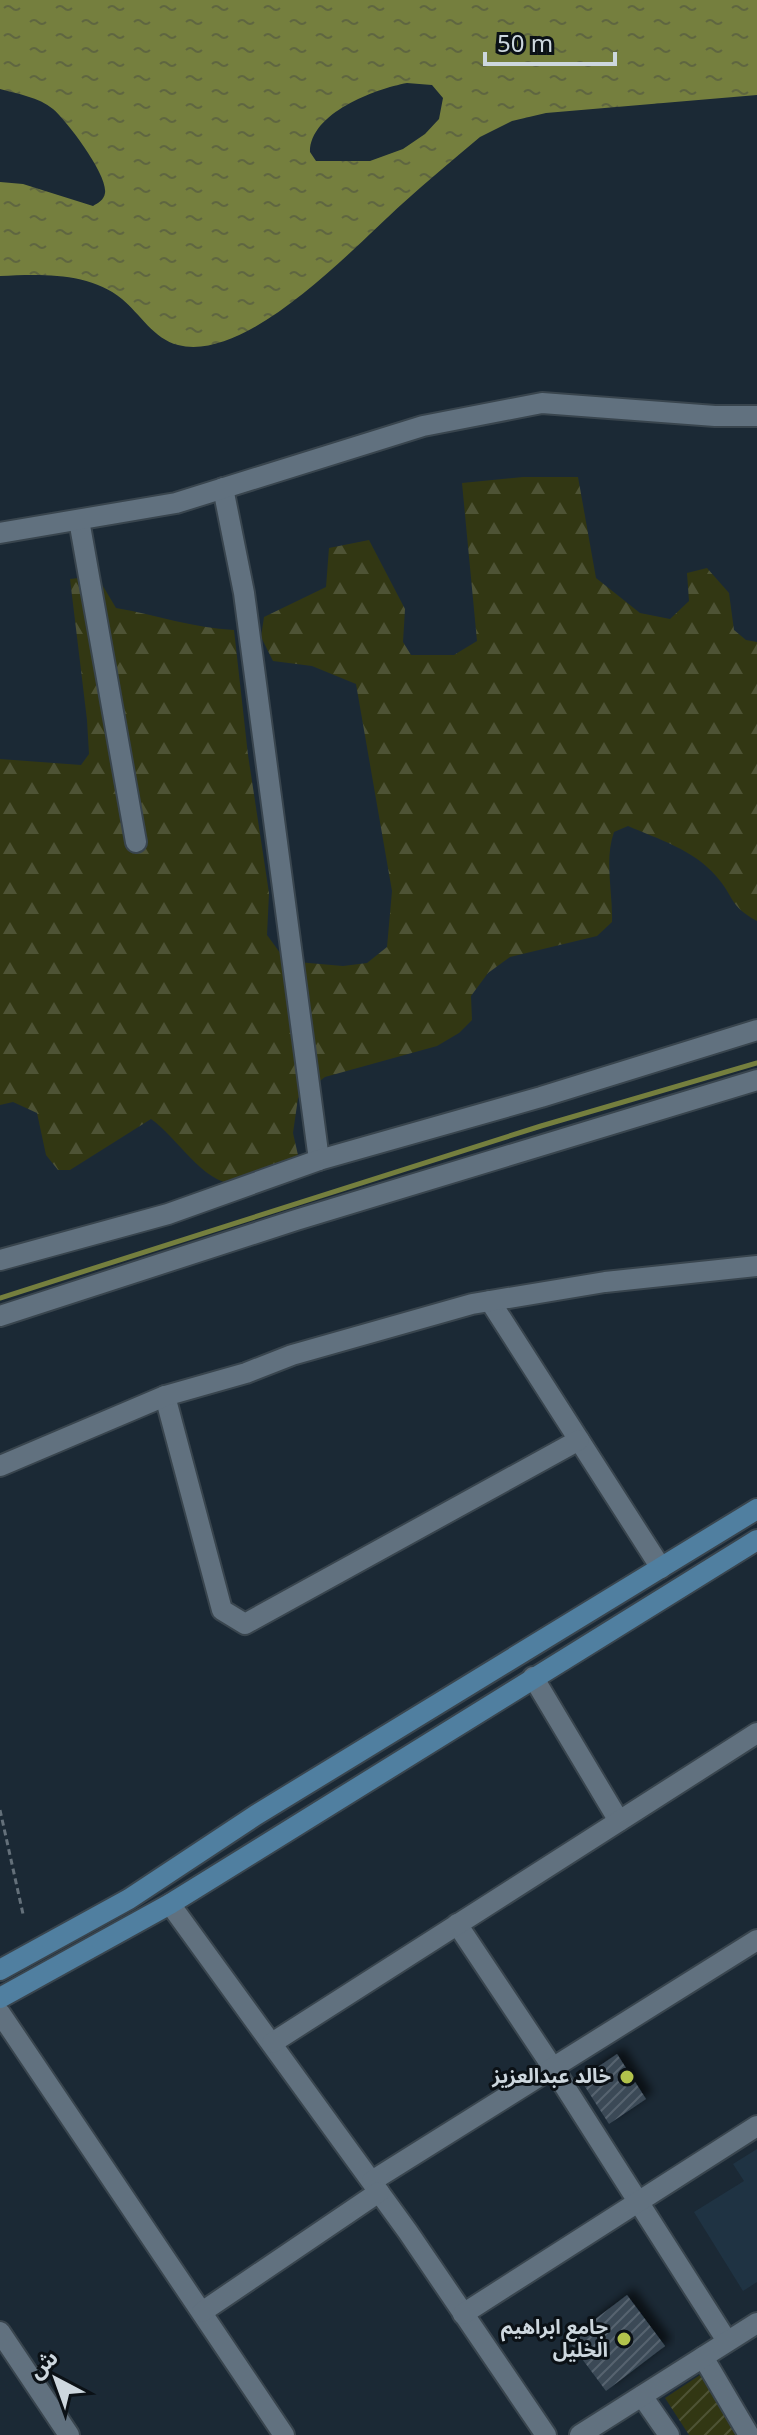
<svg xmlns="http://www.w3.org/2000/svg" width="757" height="2435" font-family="Georgia,'Noto Sans Arabic',serif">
  <defs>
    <pattern id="forest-firs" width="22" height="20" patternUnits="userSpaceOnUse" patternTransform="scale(2)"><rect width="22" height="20" fill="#323713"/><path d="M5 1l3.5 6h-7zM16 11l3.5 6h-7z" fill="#4e5335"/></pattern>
    <pattern id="garden-furrows" width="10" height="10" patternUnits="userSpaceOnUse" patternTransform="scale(2)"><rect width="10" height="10" fill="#323713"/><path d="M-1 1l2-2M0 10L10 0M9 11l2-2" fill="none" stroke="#4e5335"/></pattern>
    <pattern id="water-ripples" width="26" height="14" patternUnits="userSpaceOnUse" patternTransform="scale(2)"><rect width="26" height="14" fill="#757f3e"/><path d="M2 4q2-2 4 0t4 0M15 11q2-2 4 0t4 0" fill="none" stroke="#5f6640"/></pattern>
    <pattern id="building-hatch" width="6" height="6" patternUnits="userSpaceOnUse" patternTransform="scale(2)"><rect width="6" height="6" fill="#3b4a57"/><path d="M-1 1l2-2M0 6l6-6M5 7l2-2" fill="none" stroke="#56636f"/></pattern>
    <filter id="shadow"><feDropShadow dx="7" dy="-7" stdDeviation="4" flood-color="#0009"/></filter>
  </defs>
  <rect width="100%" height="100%" fill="#1b2935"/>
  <polygon fill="#1f3343" points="757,2149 757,2282 743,2291 694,2212 744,2181 733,2164"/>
  <path fill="url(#forest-firs)" d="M523,477H578L596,578L640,613L670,619L689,601L687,573L707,568L729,593L734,630L746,640L757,642V921C729,906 734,896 716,876C694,850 658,839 628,826L614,832C604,860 613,893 612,922L597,936L510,957L488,973L471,996L472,1020L459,1033L437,1046L325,1077L298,1098L293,1133L300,1164C283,1169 251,1184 234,1184C203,1183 176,1136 151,1119L70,1170H58L46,1155L37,1113L13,1102L0,1105V759L81,765L89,754L87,720L70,579L97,576L116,608C156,615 194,628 234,630L248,755L269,893L267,935L286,961L343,966L367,963L387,947L392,891L356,684L312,666L273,661L261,637L264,617L326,587L329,548L369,540L405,609L403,642L411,655H454L477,641L462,483Z"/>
  <polygon fill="url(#garden-furrows)" points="700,2375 738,2435 689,2435 665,2398"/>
  <path fill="url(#water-ripples)" fill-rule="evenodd" d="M0,0H757V95L546,113L512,121L480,137C454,159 427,181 402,204C354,247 248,363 178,345C154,339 140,314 122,299C90,272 40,274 0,276V182L23,184L93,206C98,203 104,200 105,193C108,175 67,121 53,109C39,97 17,94 0,89ZM407,83L432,85L443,98L439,119L425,134L403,149L370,161H316L310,152C310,113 375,89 407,83Z"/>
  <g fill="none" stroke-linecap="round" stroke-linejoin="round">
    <polyline stroke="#757f3e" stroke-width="5" points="0,1298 541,1126 757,1063"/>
  </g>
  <g fill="url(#building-hatch)" filter="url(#shadow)">
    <polygon points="617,2054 646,2099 609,2124 580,2079"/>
    <polygon points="627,2295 665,2346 606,2391 568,2340"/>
  </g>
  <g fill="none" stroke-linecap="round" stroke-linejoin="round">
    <g stroke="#39454e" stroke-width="24">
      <g id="street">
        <polyline points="223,488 244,593 319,1160"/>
        <polyline points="79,520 136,842"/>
        <polyline points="0,533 176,503 423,426 542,403 715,416 757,416"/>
        <polyline points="0,1260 168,1214 319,1160 541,1097 757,1030"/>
        <polyline points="490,1301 661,1568"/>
        <polyline points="0,1316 296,1220 757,1080"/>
        <polyline points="165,1396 222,1610 245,1624 579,1440"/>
        <polyline points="0,1466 165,1396 246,1373 292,1355 472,1304 605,1282 757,1266"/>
        <polyline points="533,1677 619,1821"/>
        <polyline points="170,1904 408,2232 546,2435"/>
        <polyline points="457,1924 553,2068 727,2341"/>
        <polyline points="0,2013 284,2435"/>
        <polyline points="272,2043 757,1733"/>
        <polyline points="372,2181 757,1940"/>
        <polyline points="202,2312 379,2192"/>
        <polyline points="463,2314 757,2126"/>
        <polyline points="0,2332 69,2435"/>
        <polyline points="703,2357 749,2435"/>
        <polyline points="642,2396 669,2435"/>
        <polyline points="580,2435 757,2323"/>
      </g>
    </g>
    <g stroke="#39454e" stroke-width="24">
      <g id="secondary">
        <polyline points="0,1970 129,1899 256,1815 757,1509"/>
        <polyline points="0,1998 170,1904 757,1540"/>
      </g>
    </g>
    <polyline stroke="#64707a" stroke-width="3" stroke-dasharray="6 4" stroke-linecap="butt" points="0,1810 23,1914"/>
    <use href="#street" stroke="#61717f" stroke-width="20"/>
    <use href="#secondary" stroke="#507fa0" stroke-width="20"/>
  </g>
  <g fill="#b2c34c" stroke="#0b1116" stroke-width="3">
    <circle cx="627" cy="2077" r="8"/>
    <circle cx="624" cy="2339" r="8"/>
  </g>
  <g text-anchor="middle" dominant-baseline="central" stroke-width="6" stroke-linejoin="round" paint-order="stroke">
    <g font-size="20" font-weight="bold" fill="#cdd7de" stroke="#0b1116" text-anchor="end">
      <text x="611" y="2077">خالد عبدالعزيز</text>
      <text x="608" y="2328">جامع ابراهيم<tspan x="608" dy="23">الخليل</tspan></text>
    </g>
  </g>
  <g transform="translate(56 2379) rotate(319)" stroke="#0b1116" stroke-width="6" paint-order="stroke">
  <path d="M0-6L14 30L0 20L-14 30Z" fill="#cdd7de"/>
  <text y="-12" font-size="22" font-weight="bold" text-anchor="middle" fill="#cdd7de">ش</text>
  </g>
  <path d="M485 52v12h130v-12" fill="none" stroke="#cdd7de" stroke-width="4"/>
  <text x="497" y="52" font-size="24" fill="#cdd7de" stroke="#0b1116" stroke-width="6" paint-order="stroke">50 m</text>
</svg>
